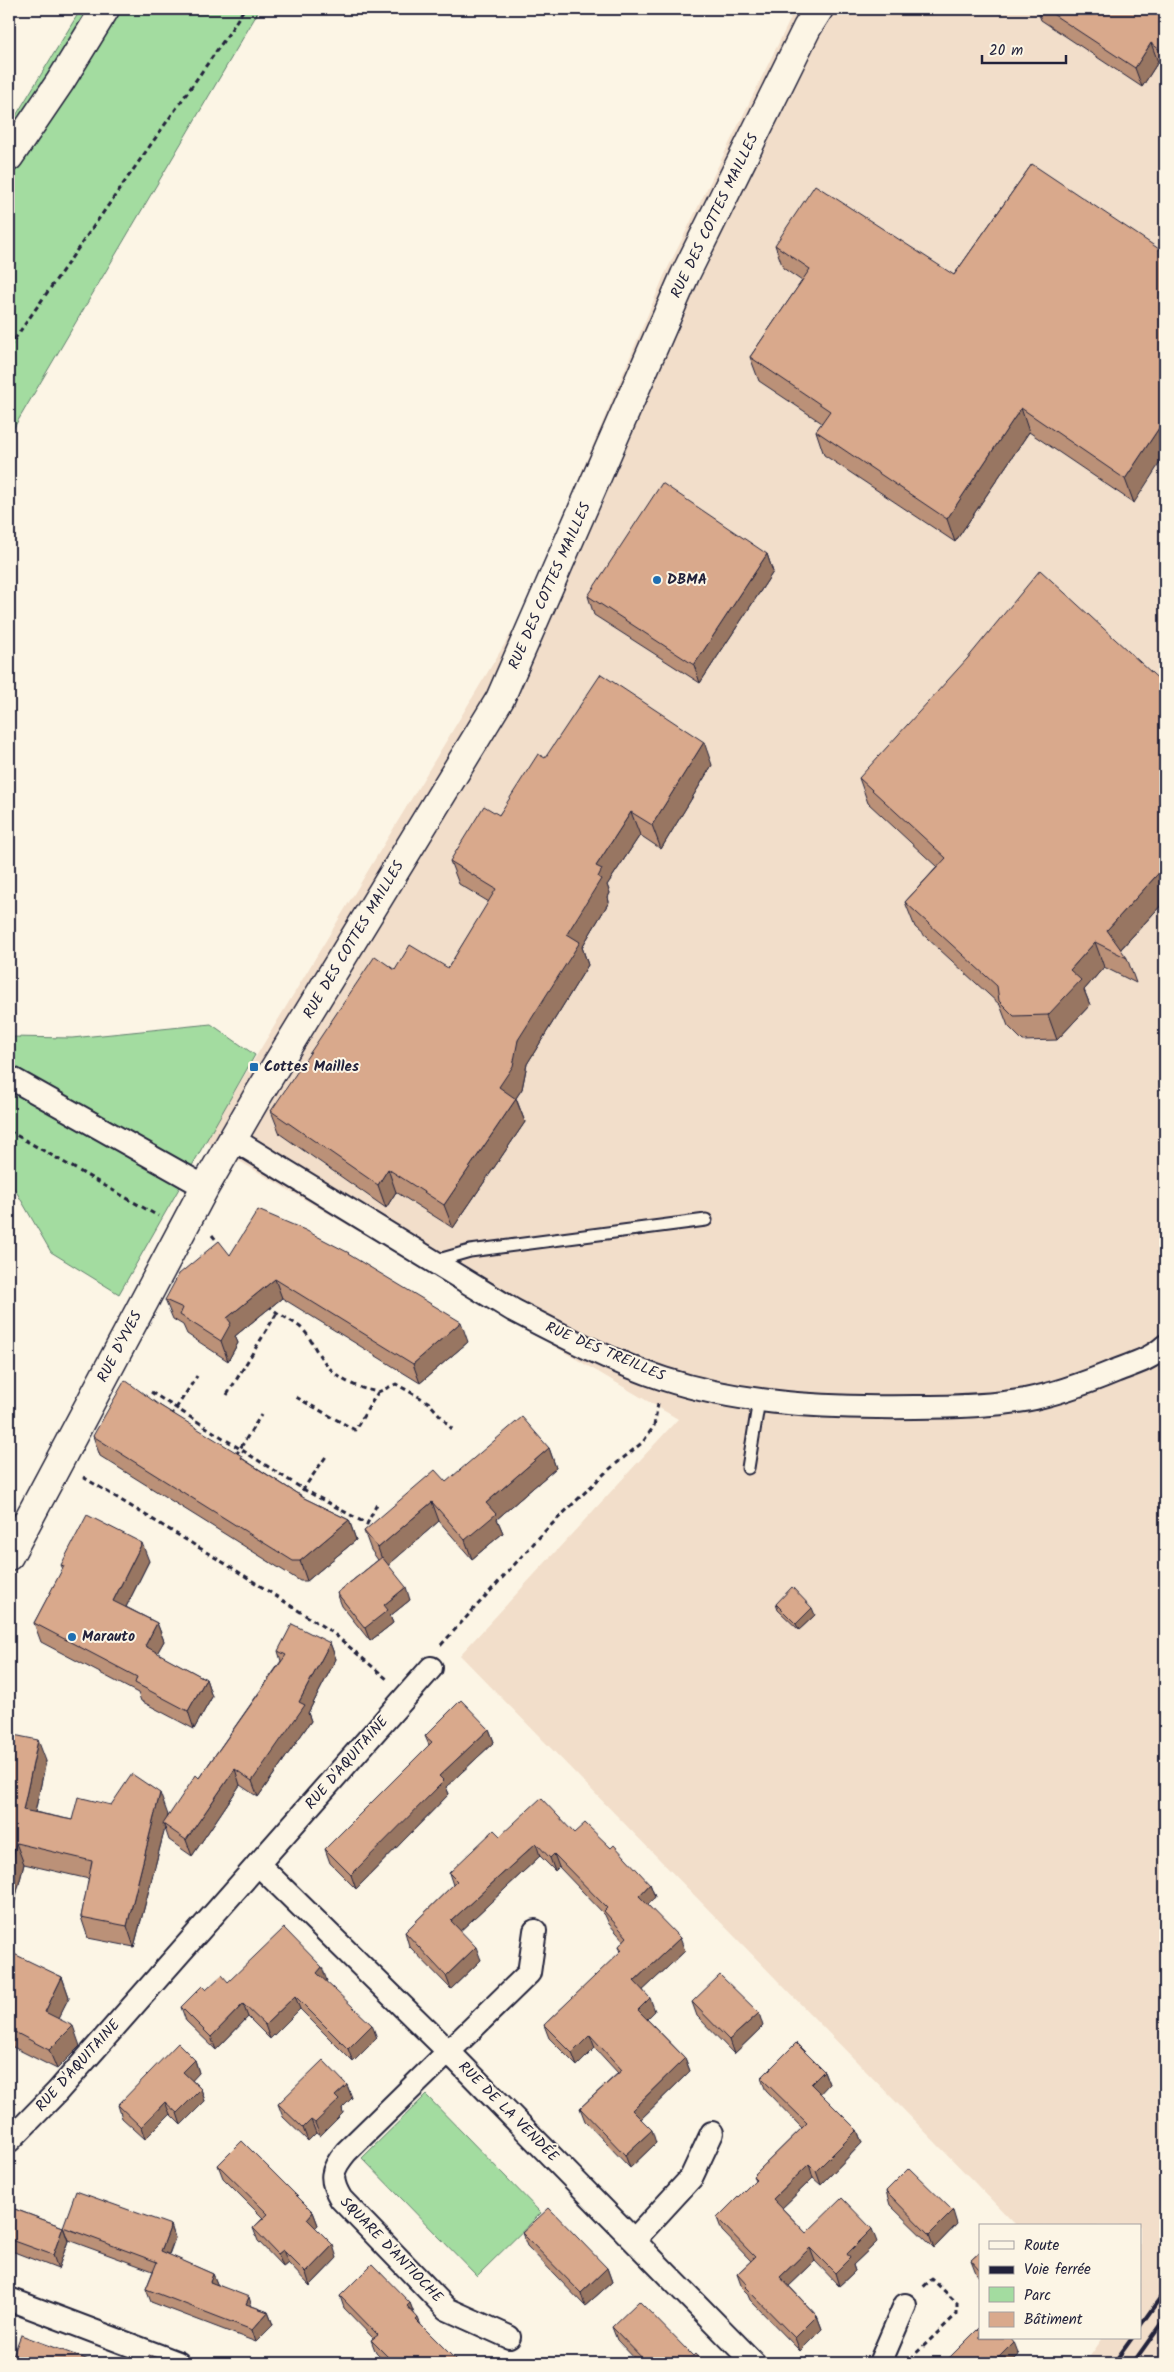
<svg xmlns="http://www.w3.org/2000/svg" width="1174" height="2372" font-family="Kalam,sans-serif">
  <rect width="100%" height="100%" fill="#fcf5e5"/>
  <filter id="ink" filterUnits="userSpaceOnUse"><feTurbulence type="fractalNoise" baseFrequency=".02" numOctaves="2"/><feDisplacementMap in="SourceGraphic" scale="10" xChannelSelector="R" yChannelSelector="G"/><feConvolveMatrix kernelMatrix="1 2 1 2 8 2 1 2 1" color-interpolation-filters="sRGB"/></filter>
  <g filter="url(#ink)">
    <polygon fill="#f2deca" points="776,9 1165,9 1165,2363 1085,2363 1103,2338 1140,2338 1140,2226 1017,2226 460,1655 678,1419 205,1141 521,617 664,276 791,18"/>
    <g fill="#a3dca0" stroke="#627f6e">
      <polygon points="81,9 260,9 9,436 9,127"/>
      <polygon points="211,1024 255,1055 119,1294 51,1252 9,1179 9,1037 72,1038"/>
      <polygon points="426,2095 541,2213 477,2276 362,2158"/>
    </g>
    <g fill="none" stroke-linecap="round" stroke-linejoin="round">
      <g stroke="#22223b" stroke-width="15">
        <g id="lane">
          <polyline points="435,1261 470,1251 706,1220"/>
          <polyline points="748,1468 759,1400"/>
        </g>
      </g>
      <g stroke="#22223b" stroke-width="26">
        <g id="street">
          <polyline points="9,1077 205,1187"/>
          <path d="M233,1139L513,1310C561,1335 612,1362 664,1379C744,1405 832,1408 915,1407C951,1407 989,1406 1025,1400C1056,1394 1086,1383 1115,1371C1133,1364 1151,1359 1165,1346"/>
          <polyline points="258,1864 449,2052 754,2363"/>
          <polyline points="9,2141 57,2092 431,1668"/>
          <polyline points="635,2239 691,2178 712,2133"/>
          <polyline points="9,2299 178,2363"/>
          <path d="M509,2337L447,2309L341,2199C329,2179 331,2170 346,2152L529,1973L535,1931"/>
          <polyline points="880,2363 905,2305"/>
        </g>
      </g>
      <g stroke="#22223b" stroke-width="31">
        <g id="secondary">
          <polyline points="9,157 60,82 105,9"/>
          <polyline points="9,1556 205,1187 257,1097 500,699 685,275 807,28 819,9"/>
        </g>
      </g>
      <g stroke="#22223b" stroke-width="3" stroke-dasharray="5 4" stroke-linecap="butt">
        <polyline points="9,347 229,33 244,9"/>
        <polyline points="9,1131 158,1216"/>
        <polyline points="212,1235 220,1245"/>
        <path d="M268,1305C278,1315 290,1319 300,1327C309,1334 312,1344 318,1353C333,1377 351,1387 378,1392L396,1384L428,1402L452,1429"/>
        <polyline points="151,1392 303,1489 367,1524 377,1504"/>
        <polyline points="227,1395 277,1313"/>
        <polyline points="296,1397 355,1430 378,1392"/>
        <polyline points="171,1416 197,1376"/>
        <polyline points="236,1455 261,1415"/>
        <polyline points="83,1477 234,1569 333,1633 387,1679"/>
        <polyline points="297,1498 327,1455"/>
        <polyline points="441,1645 545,1531 606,1472 643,1442 654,1426 658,1404"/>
        <polyline points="910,2359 957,2314 957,2303 932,2279 922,2288"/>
      </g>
      <use href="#lane" stroke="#fcf5e5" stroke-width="11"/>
      <use href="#street" stroke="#fcf5e5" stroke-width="22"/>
      <use href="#secondary" stroke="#fcf5e5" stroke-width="28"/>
      <g stroke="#22223b" stroke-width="4">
        <polyline points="1140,2326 1165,2291"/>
        <polyline points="1114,2363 1132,2338"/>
        <polyline points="1133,2363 1165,2318"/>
      </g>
    </g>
    <g fill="#bb9178" stroke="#22223b">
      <polygon points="1037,9 1165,9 1165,67 1158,62 1142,87 1041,20"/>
      <polygon points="1032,164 1134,503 1029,432 955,542 824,455 816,431 822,423 759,381 750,357 802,281 783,268 775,245 954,275"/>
      <polygon points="767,554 773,572 700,683 594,615 588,596"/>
      <polygon points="1165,685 1165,901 1120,950 1127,958 1136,983 1104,967 1084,990 1090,1005 1057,1040 1023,1041 1008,1026 1000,1005 915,927 905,902 937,867 868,803 859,778"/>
      <polygon points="545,758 712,765 661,849 640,835 607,885 610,893 608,897 609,902 582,947 588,965 527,1064 522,1089 516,1098 525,1122 453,1228 396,1192 386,1208 280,1134 271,1111 395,970 448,968 489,902 459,884 450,861 499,815"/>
      <polygon points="230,1255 350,1256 468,1342 420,1383 282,1298 235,1336 238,1343 228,1361 187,1334 183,1325 173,1319 165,1300"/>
      <polygon points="159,1405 304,1498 349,1520 356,1540 307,1581 300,1581 100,1456 93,1436"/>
      <polygon points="549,1448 556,1468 497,1519 503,1533 472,1559 439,1521 388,1565 410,1600 390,1616 393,1623 370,1641 342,1606 337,1593 378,1560 371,1550 364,1531 446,1482"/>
      <polygon points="149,1561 126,1607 157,1623 164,1641 157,1653 206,1679 212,1697 194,1729 141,1701 138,1693 41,1642 34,1623 63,1569 61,1565"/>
      <polygon points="776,1604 815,1615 799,1630 778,1610"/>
      <polygon points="330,1643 336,1659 308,1713 311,1721 258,1797 240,1785 192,1856 169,1840 165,1828 134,1947 88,1938 81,1917 89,1879 24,1864 13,1908 9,1907 9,1734 46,1761 35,1812 72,1820 111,1805 168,1815 167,1818 199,1778 281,1661 278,1651"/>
      <polygon points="489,1729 494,1742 446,1787 449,1794 356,1889 330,1863 325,1849 429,1745 425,1736"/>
      <polygon points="574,1833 650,1884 655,1897 648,1905 685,1951 643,1990 655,2011 647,2019 685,2058 690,2071 641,2119 656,2143 630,2168 585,2121 580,2108 618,2073 595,2048 577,2066 549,2038 544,2025 621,1952 619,1946 624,1941 609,1924 605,1915 559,1867 555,1871 540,1856 460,1931 481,1960 451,1989 409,1946 405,1932 453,1885 449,1873 500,1836"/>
      <polygon points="9,1954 62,1977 69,1997 58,2018 80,2046 57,2069 9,2045"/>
      <polygon points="327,1981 326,1982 377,2038 353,2062 300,2009 270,2039 248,2017 216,2050 186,2021 181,2007 206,1990 228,1982"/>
      <polygon points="692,2002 763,2026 734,2054 697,2016"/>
      <polygon points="195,2060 199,2073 192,2080 201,2089 205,2101 181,2125 170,2114 145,2139 122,2118 118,2105"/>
      <polygon points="824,2071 829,2084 820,2093 857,2130 862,2143 821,2185 813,2178 782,2208 806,2233 877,2242 853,2265 855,2271 839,2286 815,2261 789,2286 817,2316 822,2329 800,2351 750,2300 747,2293 742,2288 737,2274 751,2261 722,2231 717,2218 755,2180 753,2176 802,2128 766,2091 761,2078"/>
      <polygon points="347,2085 352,2098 342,2108 343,2113 320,2136 316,2133 308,2141 283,2117 278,2104"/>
      <polygon points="218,2165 313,2212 318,2225 315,2228 337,2258 310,2286 288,2263 283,2267 258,2241 253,2228 263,2218 223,2178"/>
      <polygon points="886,2191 957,2224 934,2248 890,2205"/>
      <polygon points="9,2207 63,2227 68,2241 58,2269 9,2250"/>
      <polygon points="171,2225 175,2238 169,2255 213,2274 217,2284 252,2306 268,2312 273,2325 256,2342 151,2302 146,2289 153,2271 68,2240 63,2227"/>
      <polygon points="522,2233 607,2268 612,2282 585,2306 527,2246"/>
      <polygon points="980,2252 980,2278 976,2273 971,2260"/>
      <polygon points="340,2296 410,2303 414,2314 421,2326 459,2363 386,2363 376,2353 371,2340 373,2338 344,2308"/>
      <polygon points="612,2327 693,2356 703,2363 639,2363 617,2340"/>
    </g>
    <g fill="#987662" stroke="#22223b">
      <polygon points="1151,43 1158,62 1142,87 1135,68"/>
      <polygon points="1021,408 1029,432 955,542 947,519"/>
      <polygon points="1165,419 1165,455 1134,503 1125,479"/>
      <polygon points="767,554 773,572 700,683 694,665"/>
      <polygon points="704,742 712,765 661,849 652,825"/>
      <polygon points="631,812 640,835 607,885 610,893 608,897 609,902 582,947 588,965 527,1064 522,1089 508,1110 499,1087 518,1040 567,934 598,877 596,866"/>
      <polygon points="1165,866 1165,901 1117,953 1107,930"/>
      <polygon points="1095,942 1104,967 1084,990 1090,1005 1057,1040 1048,1015 1070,970"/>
      <polygon points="516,1099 525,1122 453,1228 444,1205"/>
      <polygon points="388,1169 396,1192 386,1208 378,1185"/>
      <polygon points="275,1279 282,1298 235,1336 238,1343 228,1361 221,1341 227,1318"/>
      <polygon points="461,1322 468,1342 420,1383 413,1364"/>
      <polygon points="549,1448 556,1468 497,1519 503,1533 472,1559 465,1540 486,1503"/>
      <polygon points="432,1502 439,1521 385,1568 378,1548"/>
      <polygon points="349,1520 356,1540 307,1581 300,1561"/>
      <polygon points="142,1543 149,1561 120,1619 113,1601"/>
      <polygon points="406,1587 410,1600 390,1616 393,1623 370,1641 365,1628 384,1605"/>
      <polygon points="812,1608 815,1615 799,1630 796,1624"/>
      <polygon points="157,1623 164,1641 151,1664 145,1646"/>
      <polygon points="330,1643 336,1659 308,1713 311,1721 258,1797 252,1781 299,1702"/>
      <polygon points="206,1679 212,1697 194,1729 188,1711"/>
      <polygon points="489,1729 494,1742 446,1787 449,1794 356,1889 351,1875 439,1776"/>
      <polygon points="38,1740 46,1761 31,1831 23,1810"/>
      <polygon points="235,1769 240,1785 192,1856 186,1840"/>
      <polygon points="160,1793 168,1815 165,1826 163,1824 165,1828 134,1947 127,1926"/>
      <polygon points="16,1843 24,1864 13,1908 9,1896 9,1873"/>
      <polygon points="536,1843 540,1856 456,1935 451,1921"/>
      <polygon points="554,1854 559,1867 555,1871 550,1858"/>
      <polygon points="650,1884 655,1897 644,1909 639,1896"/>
      <polygon points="680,1938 685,1951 639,1994 634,1981"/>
      <polygon points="476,1947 481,1960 451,1989 446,1976"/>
      <polygon points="322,1967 327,1981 321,1986 317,1973"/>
      <polygon points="62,1977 69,1997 52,2031 45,2012"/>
      <polygon points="295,1996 300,2009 270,2039 265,2025"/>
      <polygon points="650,1998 655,2011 643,2023 638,2010"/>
      <polygon points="243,2004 248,2017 216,2050 211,2037"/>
      <polygon points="759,2013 763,2026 734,2054 729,2040"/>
      <polygon points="372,2025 377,2038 353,2062 348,2049"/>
      <polygon points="73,2026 80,2046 57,2069 49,2050"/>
      <polygon points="590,2035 595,2048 577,2066 572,2053"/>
      <polygon points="685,2058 690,2071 637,2123 632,2110"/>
      <polygon points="195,2060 199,2073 188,2085 183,2072"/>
      <polygon points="824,2071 829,2084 816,2098 811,2084"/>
      <polygon points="347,2085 352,2098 342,2108 343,2113 320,2136 315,2123 335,2096"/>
      <polygon points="201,2089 205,2101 181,2125 177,2113"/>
      <polygon points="165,2102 170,2114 145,2139 141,2127"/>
      <polygon points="311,2120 316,2133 308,2141 303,2128"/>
      <polygon points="652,2130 656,2143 630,2168 625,2155"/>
      <polygon points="857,2130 862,2143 821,2185 816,2171"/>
      <polygon points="809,2164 813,2178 778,2212 773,2199"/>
      <polygon points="953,2211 957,2224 934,2248 929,2235"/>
      <polygon points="313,2212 318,2225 311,2232 307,2219"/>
      <polygon points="171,2225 175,2238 165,2264 161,2251"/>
      <polygon points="63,2227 68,2241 58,2269 53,2255"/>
      <polygon points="872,2229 877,2242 853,2265 855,2271 839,2286 835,2273 847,2254"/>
      <polygon points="333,2245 337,2258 310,2286 306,2273"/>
      <polygon points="810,2248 815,2261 785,2290 780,2277"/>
      <polygon points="283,2250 288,2263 283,2267 278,2254"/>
      <polygon points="607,2268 612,2282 585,2306 581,2293"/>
      <polygon points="213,2274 218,2286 210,2282"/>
      <polygon points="249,2297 253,2310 246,2304"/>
      <polygon points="410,2303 415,2316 407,2306"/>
      <polygon points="268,2312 273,2325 256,2342 252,2330"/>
      <polygon points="817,2316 822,2329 800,2351 795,2338"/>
      <polygon points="418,2318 423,2330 416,2320"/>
      <polygon points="1014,2342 1019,2355 1011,2363 993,2363"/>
    </g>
    <g fill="#d9a98c" stroke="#22223b">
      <polygon points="1045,9 1165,9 1165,54 1151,43 1135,68"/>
      <polygon points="1032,164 1165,253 1165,419 1125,479 1021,408 947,519 816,431 830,411 750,357 810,269 775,245 815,185 954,275"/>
      <polygon points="662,483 767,554 694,665 588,596"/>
      <polygon points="1040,570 1165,685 1165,866 1107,930 1127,958 1095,942 1070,970 1081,980 1048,1015 1014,1016 999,1001 997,986 905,902 946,858 859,778 967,659"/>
      <polygon points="601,674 704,742 652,825 631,812 596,866 602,869 598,877 601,879 567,934 580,942 518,1040 513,1066 499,1087 516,1099 444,1205 388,1169 378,1185 271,1111 375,956 395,970 410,945 448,968 496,889 450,861 484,806 499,815 538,754 545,758"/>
      <polygon points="258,1210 305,1230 349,1253 348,1254 461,1322 413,1364 275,1279 227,1318 231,1323 221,1341 180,1315 183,1308 165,1300 179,1274 219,1241 230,1255"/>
      <polygon points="125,1380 159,1405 242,1456 241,1458 304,1498 349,1520 300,1561 293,1561 93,1436"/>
      <polygon points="522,1417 549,1448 486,1503 496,1514 465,1540 432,1502 378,1548 364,1531 435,1470 446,1482"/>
      <polygon points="87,1515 142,1543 113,1601 157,1623 145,1646 206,1679 188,1711 135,1683 137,1677 34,1623 64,1566 61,1565"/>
      <polygon points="382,1557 406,1587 384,1605 388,1610 365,1628 337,1593"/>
      <polygon points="792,1587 812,1608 796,1624 776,1604"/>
      <polygon points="292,1624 330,1643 299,1702 305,1705 252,1781 235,1769 186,1840 163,1824 196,1775 199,1778 286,1655 278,1651"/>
      <polygon points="461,1700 489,1729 439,1776 444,1781 351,1875 325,1849 432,1742 425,1736"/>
      <polygon points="9,1734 38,1740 23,1810 72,1820 78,1797 111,1805 132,1774 160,1793 127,1926 81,1917 92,1861 16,1843 9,1873"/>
      <polygon points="541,1798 574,1833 585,1823 611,1848 614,1845 650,1884 639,1896 680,1938 634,1981 650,1998 638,2010 685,2058 632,2110 652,2130 625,2155 580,2108 622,2070 590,2035 572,2053 544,2025 622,1950 619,1946 627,1937 604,1911 607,1908 554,1854 550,1858 536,1843 451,1921 476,1947 446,1976 405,1932 457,1881 449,1873 494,1830 500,1836"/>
      <polygon points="284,1928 322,1967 317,1973 372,2025 348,2049 295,1996 265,2025 243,2004 211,2037 181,2007 202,1986 206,1990 222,1975 228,1982"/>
      <polygon points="10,1952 62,1977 45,2012 73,2026 49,2050 9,2029 9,1954"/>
      <polygon points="720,1975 759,2013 729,2040 692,2002"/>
      <polygon points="178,2043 195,2060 183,2072 201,2089 177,2113 165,2102 141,2127 118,2105"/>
      <polygon points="796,2043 824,2071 811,2084 857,2130 816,2171 809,2164 773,2199 806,2233 842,2198 872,2229 847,2254 850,2258 835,2273 810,2248 780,2277 817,2316 795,2338 745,2287 747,2285 737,2274 755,2257 717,2218 756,2179 753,2176 807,2123 761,2078"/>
      <polygon points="323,2060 347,2085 335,2096 339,2100 315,2123 311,2120 303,2128 278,2104"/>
      <polygon points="242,2141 313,2212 307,2219 333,2245 306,2273 283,2250 278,2254 253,2228 268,2214 218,2165"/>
      <polygon points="909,2168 953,2211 929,2235 886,2191"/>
      <polygon points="76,2191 171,2225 161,2251 213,2274 210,2282 249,2297 246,2304 268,2312 252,2330 146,2289 157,2262 63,2227"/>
      <polygon points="9,2207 63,2227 53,2255 9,2239"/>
      <polygon points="549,2208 607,2268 581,2293 522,2233"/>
      <polygon points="980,2252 980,2270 971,2260"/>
      <polygon points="372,2264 410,2303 407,2306 418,2318 416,2320 459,2363 394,2363 371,2340 378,2335 340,2296"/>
      <polygon points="639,2301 693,2356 695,2354 703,2363 647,2363 612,2327"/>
      <polygon points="980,2327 980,2338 1011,2338 1014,2342 993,2363 944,2363"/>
      <polygon points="21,2335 97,2363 10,2363"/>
      <polygon points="149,2355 173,2363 145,2363"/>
    </g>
  </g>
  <g fill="#1f6fb2" stroke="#fcf5e5" stroke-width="2">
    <circle cx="657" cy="580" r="5"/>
    <rect x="249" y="1062" width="10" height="10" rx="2.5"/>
    <circle cx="72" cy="1637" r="5"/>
  </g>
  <g text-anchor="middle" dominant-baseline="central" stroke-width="4" stroke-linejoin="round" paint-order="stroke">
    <g font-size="15" fill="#22223b" stroke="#fcf5e5">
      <text transform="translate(715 216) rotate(-64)">RUE DES COTTES MAILLES</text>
      <text transform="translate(550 586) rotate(-66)">RUE DES COTTES MAILLES</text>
      <text transform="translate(354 940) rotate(-59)">RUE DES COTTES MAILLES</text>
      <text transform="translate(120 1347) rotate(-62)">RUE D'YVES</text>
      <text transform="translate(605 1352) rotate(23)">RUE DES TREILLES</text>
      <text transform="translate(347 1763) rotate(-49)">RUE D'AQUITAINE</text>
      <text transform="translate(78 2066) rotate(-48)">RUE D'AQUITAINE</text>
      <text transform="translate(508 2112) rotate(45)">RUE DE LA VENDÉE</text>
      <text transform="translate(391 2250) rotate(46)">SQUARE D'ANTIOCHE</text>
    </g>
    <g font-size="15" font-weight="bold" fill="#22223b" stroke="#fcf5e5" text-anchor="start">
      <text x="667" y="580">DBMA</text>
      <text x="264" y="1067">Cottes Mailles</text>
      <text x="82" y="1637">Marauto</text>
    </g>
  </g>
  <rect width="1174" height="2372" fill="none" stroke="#fcf5e5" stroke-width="30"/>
  <rect x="15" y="15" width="1144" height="2342" fill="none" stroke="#22223b" stroke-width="2" filter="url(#ink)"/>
  <rect x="979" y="2224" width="162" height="115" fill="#fcf5e5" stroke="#a5a1a1"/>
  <rect x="989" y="2241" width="25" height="8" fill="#fcf5e5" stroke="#a5a1a1"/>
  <text x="1024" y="2250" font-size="15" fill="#22223b">Route</text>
  <rect x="989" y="2266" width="25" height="8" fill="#22223b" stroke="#a5a1a1"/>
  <text x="1024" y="2274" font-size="15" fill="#22223b">Voie ferrée</text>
  <rect x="989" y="2287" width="25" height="15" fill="#a3dca0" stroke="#a5a1a1"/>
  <text x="1024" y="2300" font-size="15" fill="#22223b">Parc</text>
  <rect x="989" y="2312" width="25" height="15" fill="#d9a98c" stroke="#a5a1a1"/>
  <text x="1024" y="2324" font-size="15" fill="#22223b">Bâtiment</text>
  <path d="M982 55v8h84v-8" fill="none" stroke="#22223b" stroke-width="2.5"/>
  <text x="989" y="55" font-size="15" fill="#22223b" stroke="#fcf5e5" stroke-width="4" paint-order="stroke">20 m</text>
</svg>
